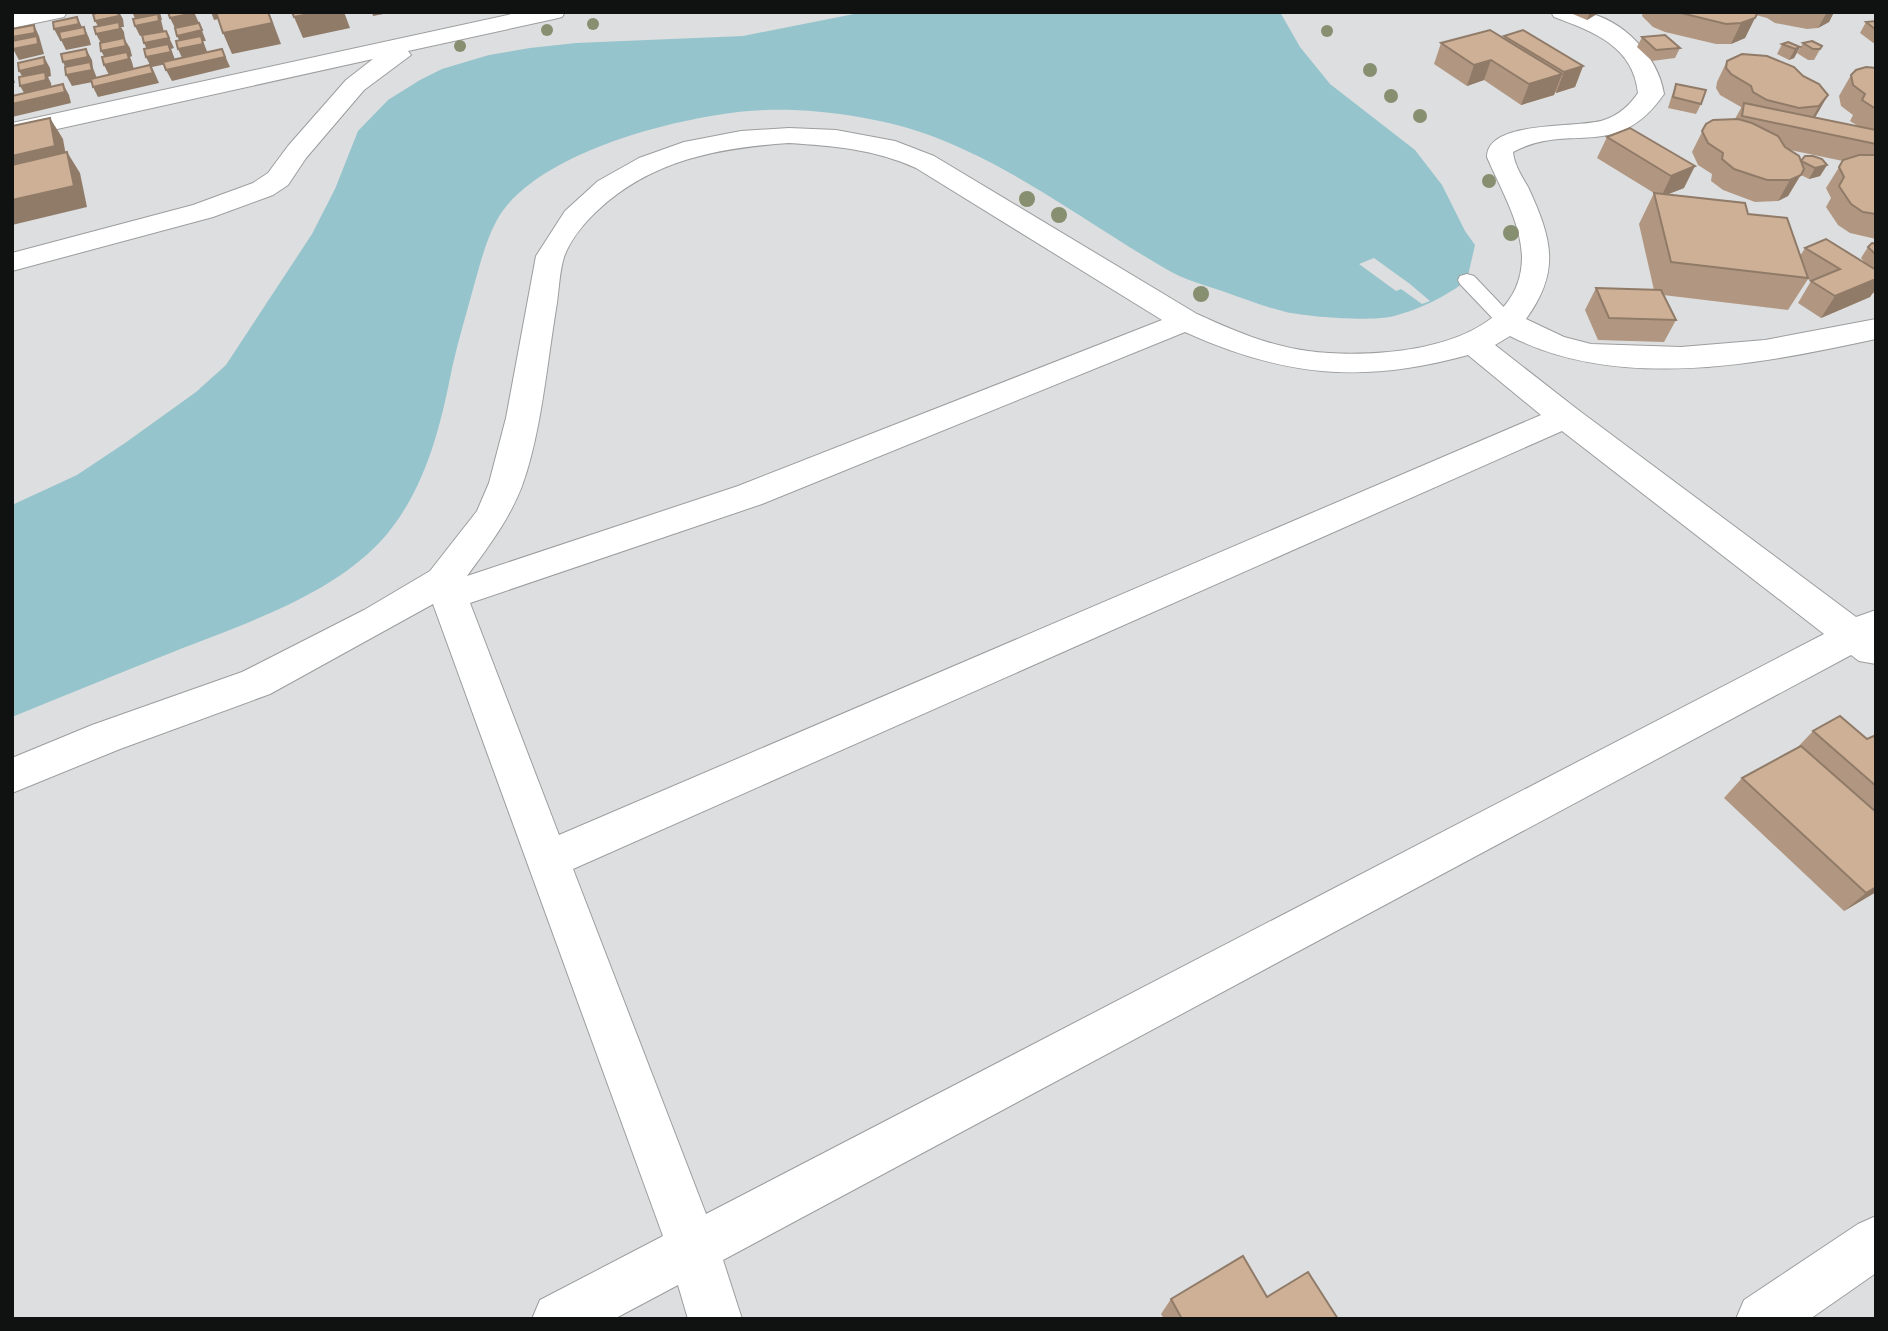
<svg xmlns="http://www.w3.org/2000/svg" width="1888" height="1331" font-family="Arial,sans-serif">
  <rect width="100%" height="100%" fill="#dddedf"/>
  <path fill="#95c4cc" d="M864,12H1280L1300,47L1330,84L1415,150L1442,185L1465,231L1475,245L1467,280C1449,295 1418,310 1394,316C1371,322 1310,317 1286,312C1265,307 1245,299 1225,292C1205,285 1184,280 1166,269C1090,225 1019,170 937,138C884,117 806,106 749,111C677,117 534,153 497,220C485,242 480,265 473,289C466,315 458,341 452,368C440,430 424,494 380,542C328,597 241,625 173,652C119,673 66,695 12,717V505L77,475L125,443L196,392L226,365L312,234L335,189L358,131L388,100L420,80L442,69L489,55L530,48L576,43L743,36Z"/>
  <polygon fill="#dddedf" points="1374,258 1410,284 1430,301 1422,304 1401,289 1396,291 1359,264"/>
  <g fill="none" stroke-linecap="round" stroke-linejoin="round">
    <g stroke="#9c9d9e" stroke-width="2">
      <polygon id="lane" points="1467,274 1474,276 1514,318 1517,322 1514,326 1500,326 1460,284 1458,280 1460,276"/>
    </g>
    <g stroke="#9c9d9e" stroke-width="2">
      <g id="street">
        <polygon points="21,12 67,12 64,17 12,28 12,14"/>
        <polygon points="521,12 565,12 562,17 554,19 408,51 411,55 364,90 306,158 288,185 273,195 213,217 12,271 12,253 193,205 253,183 268,173 288,146 346,80 373,59 12,139 12,123"/>
        <path d="M1551,12C1561,12 1573,10 1584,12C1623,19 1658,56 1664,94C1616,163 1570,121 1513,152C1514,164 1522,177 1528,187C1552,239 1561,271 1526,319L1564,337L1591,344L1681,347L1765,340L1876,319V339C1761,364 1619,392 1510,336L1495,345L1577,409L1856,617L1876,610V664L1859,661L1851,655L723,1260L742,1319H688L678,1285L614,1319H532L540,1300L663,1236L433,604L270,694L120,749L12,793V758L92,725L242,672L364,610L430,571L477,511L489,483L506,418L536,256L565,211L598,181L639,158L684,142L741,131L789,128L836,130L895,141L934,156L1197,314C1232,330 1269,346 1308,351C1375,360 1522,351 1522,257C1521,222 1500,188 1487,157C1487,119 1579,129 1604,120C1619,115 1629,106 1638,93C1633,46 1594,32 1554,17ZM789,143C834,146 874,149 916,168L1162,320L738,486L467,576C488,547 509,520 522,486C541,434 547,364 556,309C559,292 559,273 564,257C570,240 585,222 598,210C652,160 718,148 789,143ZM1185,332C1285,377 1363,384 1468,355L1541,415L559,835L470,603L762,504ZM1562,431L1824,634L706,1214L573,869Z"/>
        <polygon points="1876,1216 1876,1273 1810,1319 1736,1319 1744,1300 1858,1224"/>
      </g>
    </g>
    <use href="#lane" fill="#fff" fill-rule="evenodd"/>
    <use href="#street" fill="#fff" fill-rule="evenodd"/>
  </g>
  <g fill="#878f71">
    <circle cx="593" cy="24" r="6"/>
    <circle cx="547" cy="30" r="6"/>
    <circle cx="1327" cy="31" r="6"/>
    <circle cx="460" cy="46" r="6"/>
    <circle cx="1370" cy="70" r="7"/>
    <circle cx="1391" cy="96" r="7"/>
    <circle cx="1420" cy="116" r="7"/>
    <circle cx="1489" cy="181" r="7"/>
    <circle cx="1027" cy="199" r="8"/>
    <circle cx="1059" cy="215" r="8"/>
    <circle cx="1511" cy="233" r="8"/>
    <circle cx="1201" cy="294" r="8"/>
  </g>
  <g fill="#b19781">
    <polygon points="1568,12 1600,12 1587,20"/>
    <polygon points="1643,12 1834,12 1829,22 1818,28 1807,29 1775,23 1767,18 1756,15 1745,38 1731,44 1716,44 1665,32 1653,27 1642,16"/>
    <polygon points="1876,21 1876,45 1860,33 1866,22"/>
    <polygon points="1504,36 1583,66 1575,87 1556,93 1555,92 1554,95 1521,105 1484,80 1467,86 1434,64 1441,43 1504,38"/>
    <polygon points="1642,37 1680,48 1675,58 1652,61 1637,47"/>
    <polygon points="1803,43 1822,46 1814,60 1808,60 1797,53"/>
    <polygon points="1782,44 1800,47 1794,58 1789,60 1777,54"/>
    <polygon points="1727,61 1803,76 1828,95 1815,117 1858,126 1850,121 1853,115 1841,106 1839,96 1851,75 1876,68 1876,239 1850,233 1838,225 1826,207 1831,198 1826,188 1843,161 1790,150 1801,161 1827,165 1820,176 1809,179 1801,175 1788,196 1778,201 1755,202 1723,190 1711,181 1712,174 1698,165 1692,152 1706,124 1735,119 1741,108 1741,107 1720,95 1716,88 1717,82"/>
    <polygon points="1676,84 1701,104 1696,114 1668,108 1672,95"/>
    <polygon points="1630,128 1684,188 1668,194 1748,214 1800,256 1805,248 1865,263 1861,258 1868,247 1876,244 1876,294 1873,293 1870,297 1821,318 1798,303 1811,281 1808,279 1788,310 1663,295 1676,320 1664,342 1598,340 1585,310 1596,288 1654,290 1639,224 1654,193 1597,158 1607,137"/>
    <polygon points="1813,731 1867,739 1876,735 1876,892 1844,911 1724,798 1742,778 1796,749"/>
    <polygon points="1267,1297 1338,1319 1164,1319 1161,1314 1171,1299"/>
  </g>
  <g fill="#907b69">
    <polygon points="119,12 123,19 124,27 121,27 124,32 125,40 130,48 132,56 130,57 132,62 134,70 109,75 104,65 107,61 101,51 102,45 96,34 101,31 95,21"/>
    <polygon points="143,12 160,12 162,20 161,20 164,32 140,36 135,26 138,25 133,14"/>
    <polygon points="194,12 199,23 175,28 170,18"/>
    <polygon points="211,12 237,12 238,15 214,20"/>
    <polygon points="269,12 281,44 232,54 223,33"/>
    <polygon points="319,12 344,12 350,28 303,38 294,17"/>
    <polygon points="372,12 394,12 373,16"/>
    <polygon points="1590,12 1600,12 1587,20"/>
    <polygon points="1827,12 1834,12 1829,22 1818,28"/>
    <polygon points="77,17 82,27 84,35 60,40 54,29"/>
    <polygon points="1755,18 1745,38 1731,44 1741,23"/>
    <polygon points="199,23 206,41 203,41 208,54 183,60 178,49 182,46 177,36"/>
    <polygon points="34,25 39,36 44,54 19,60 13,49 12,37"/>
    <polygon points="84,27 89,38 91,45 66,50 61,40"/>
    <polygon points="166,31 174,48 171,49 176,62 152,67 159,83 98,97 93,87 151,67 146,57 149,54 144,43"/>
    <polygon points="1800,47 1794,58 1789,60 1795,49"/>
    <polygon points="86,49 92,60 93,68 98,81 72,86 66,75 68,73 63,62"/>
    <polygon points="222,49 230,67 172,81 166,70"/>
    <polygon points="44,57 50,68 51,76 48,77 51,83 52,91 26,96 20,86 25,81 19,71"/>
    <polygon points="1491,60 1484,80 1467,86 1474,65"/>
    <polygon points="1583,66 1575,87 1556,93 1564,72"/>
    <polygon points="12,72 15,83 12,83"/>
    <polygon points="1562,74 1554,95 1521,105 1529,84"/>
    <polygon points="63,84 69,95 71,103 12,117 12,104"/>
    <polygon points="1828,95 1816,116 1807,127 1819,106"/>
    <polygon points="50,118 63,139 68,167 12,180 12,156"/>
    <polygon points="67,152 80,173 87,207 12,225 12,200"/>
    <polygon points="1827,165 1820,176 1809,179 1815,168"/>
    <polygon points="1695,166 1684,188 1661,197 1671,176"/>
    <polygon points="1804,169 1788,196 1778,201 1790,180"/>
    <polygon points="1876,279 1876,288 1870,297 1821,318 1835,296"/>
    <polygon points="1876,887 1876,892 1844,911 1866,893"/>
  </g>
  <g fill="#ceb096" stroke="#907b69" stroke-width="2">
    <polygon points="101,12 118,12 119,16 95,21 93,14"/>
    <polygon points="168,12 194,12 194,13 170,18"/>
    <polygon points="216,12 268,12 272,23 223,33"/>
    <polygon points="292,12 319,12 294,17"/>
    <polygon points="1677,12 1756,12 1757,14 1755,18 1741,23 1726,24"/>
    <polygon points="158,14 159,21 135,26 133,19"/>
    <polygon points="77,17 79,24 54,29 53,22"/>
    <polygon points="1876,21 1876,30 1866,22"/>
    <polygon points="119,22 120,29 96,34 94,27"/>
    <polygon points="199,23 202,30 177,36 175,28"/>
    <polygon points="34,25 35,33 12,37 12,29"/>
    <polygon points="84,27 86,35 61,40 59,32"/>
    <polygon points="1490,30 1562,74 1529,84 1491,60 1474,65 1441,43"/>
    <polygon points="1523,30 1583,66 1564,72 1504,36"/>
    <polygon points="166,31 169,38 144,43 142,35"/>
    <polygon points="1665,35 1680,48 1656,50 1642,37"/>
    <polygon points="37,36 38,44 13,49 12,41"/>
    <polygon points="201,36 203,44 178,49 176,41"/>
    <polygon points="124,38 126,46 101,51 100,43"/>
    <polygon points="1812,41 1822,46 1820,49 1813,49 1803,43"/>
    <polygon points="1788,42 1800,47 1795,49 1782,44"/>
    <polygon points="168,44 171,52 146,57 144,49"/>
    <polygon points="86,49 88,57 63,62 61,54"/>
    <polygon points="222,49 225,57 166,70 163,62"/>
    <polygon points="127,52 129,59 104,65 102,57"/>
    <polygon points="1742,54 1767,56 1794,67 1803,76 1819,84 1828,95 1819,106 1799,108 1767,100 1753,92 1751,86 1731,74 1726,68 1727,61"/>
    <polygon points="44,57 45,65 19,71 18,63"/>
    <polygon points="90,62 92,70 66,75 65,67"/>
    <polygon points="150,65 153,73 93,87 91,79"/>
    <polygon points="1866,67 1876,68 1876,109 1862,100 1865,94 1853,85 1851,75 1856,70"/>
    <polygon points="45,72 46,80 20,86 19,77"/>
    <polygon points="63,84 65,92 12,104 12,96"/>
    <polygon points="1676,84 1706,90 1701,104 1673,97"/>
    <polygon points="1744,103 1876,130 1876,144 1742,116"/>
    <polygon points="50,118 55,146 12,156 12,126"/>
    <polygon points="1738,119 1752,123 1778,136 1785,147 1799,156 1804,169 1801,175 1790,180 1767,180 1734,169 1722,159 1723,153 1708,143 1702,131 1706,124 1713,120"/>
    <polygon points="1630,128 1695,166 1671,176 1607,137"/>
    <polygon points="67,152 74,186 12,200 12,165"/>
    <polygon points="1859,155 1876,155 1876,214 1863,212 1851,204 1839,186 1844,177 1839,167 1843,160"/>
    <polygon points="1805,156 1813,156 1822,159 1827,165 1815,168 1801,161"/>
    <polygon points="1654,193 1745,203 1748,214 1787,218 1808,278 1671,262"/>
    <polygon points="1826,239 1876,270 1876,279 1835,296 1811,281 1840,269 1805,248"/>
    <polygon points="1872,243 1876,244 1876,255 1868,247"/>
    <polygon points="1596,288 1661,290 1676,320 1609,318"/>
    <polygon points="1840,716 1867,739 1876,735 1876,786 1813,731"/>
    <polygon points="1801,746 1876,812 1876,887 1866,893 1742,778"/>
    <polygon points="1243,1256 1267,1297 1308,1272 1338,1319 1182,1319 1171,1299"/>
  </g>
  <rect width="1888" height="1331" fill="none" stroke="#101111" stroke-width="28"/>
</svg>
